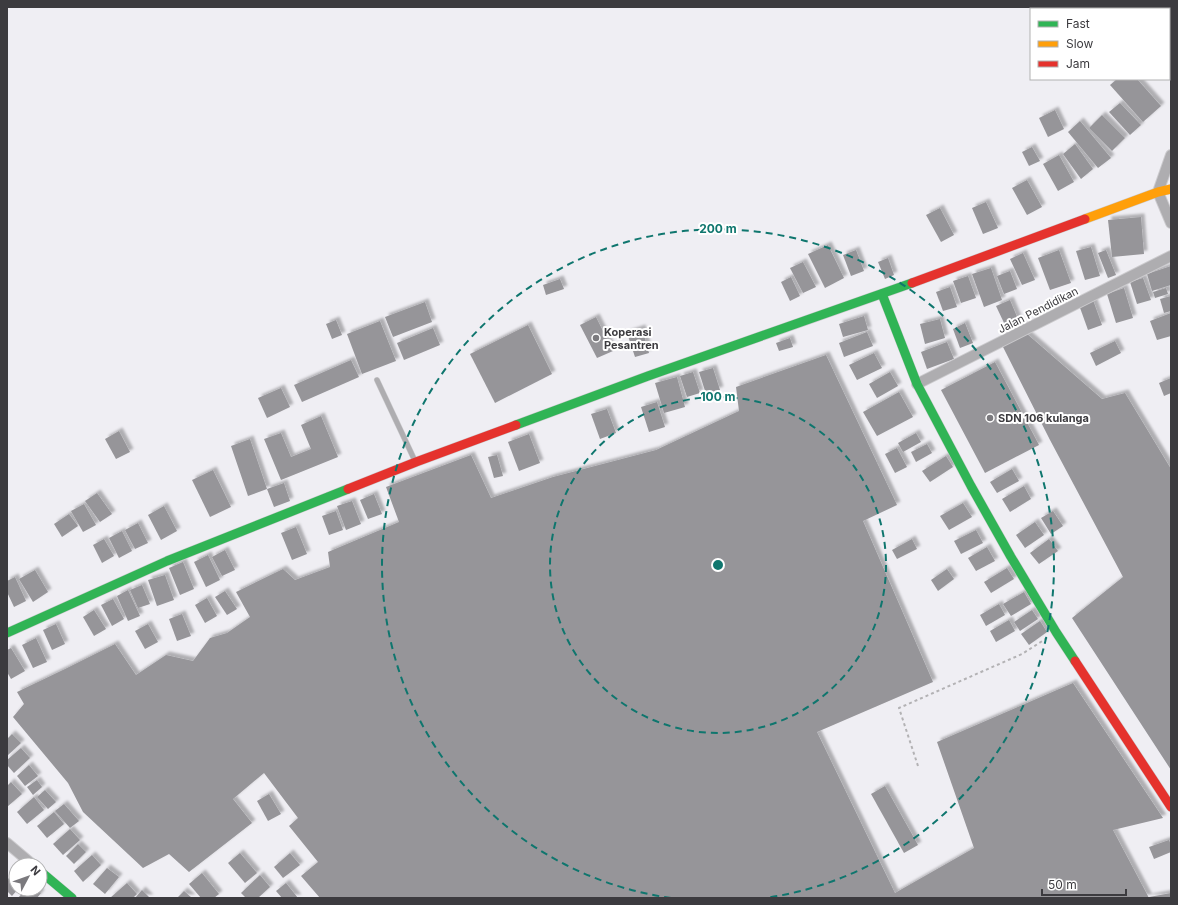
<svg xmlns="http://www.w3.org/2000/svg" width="1178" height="905" font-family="Inter,sans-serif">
  <defs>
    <filter id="shadow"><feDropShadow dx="3.5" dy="-3.5" stdDeviation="1" flood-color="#0004"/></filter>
  </defs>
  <rect width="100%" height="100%" fill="#efeef3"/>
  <g fill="#969599" filter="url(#shadow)">
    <polygon points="1117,79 1137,79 1161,106 1143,122 1110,85"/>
    <polygon points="1120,103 1141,125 1130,135 1109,112"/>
    <polygon points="1055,110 1064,129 1048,137 1039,118"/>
    <polygon points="1102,115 1125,138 1112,151 1089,128"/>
    <polygon points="1080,121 1111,158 1098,168 1068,132"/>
    <polygon points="1075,144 1093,169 1081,179 1063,154"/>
    <polygon points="1032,147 1040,161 1029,166 1022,152"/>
    <polygon points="1059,155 1074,182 1058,191 1043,164"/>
    <polygon points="1027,180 1042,207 1027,215 1012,188"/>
    <polygon points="986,202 998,228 983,234 972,208"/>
    <polygon points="940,208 954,235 941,242 926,215"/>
    <polygon points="1141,217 1144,254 1112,257 1108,220"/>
    <polygon points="828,245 844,278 825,288 808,254"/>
    <polygon points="1091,247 1100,276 1085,280 1076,251"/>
    <polygon points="856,250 864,271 851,276 843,255"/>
    <polygon points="1059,250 1071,283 1050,290 1038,258"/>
    <polygon points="1106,250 1116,275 1108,278 1098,253"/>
    <polygon points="1023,253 1035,280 1022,285 1010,259"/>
    <polygon points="888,258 894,275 885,279 878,262"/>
    <polygon points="803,262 816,287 803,293 790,268"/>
    <polygon points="1171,266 1171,285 1152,291 1147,274"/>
    <polygon points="991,268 1002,300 984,307 972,274"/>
    <polygon points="1010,271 1017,289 1004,294 997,276"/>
    <polygon points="968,276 976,298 961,303 953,281"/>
    <polygon points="791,277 800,296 790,301 781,282"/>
    <polygon points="1143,278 1151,300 1137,304 1130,282"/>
    <polygon points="560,279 564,289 546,295 543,285"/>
    <polygon points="950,287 957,307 943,311 936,292"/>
    <polygon points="1124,288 1133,318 1116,323 1107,294"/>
    <polygon points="1166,288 1168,294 1155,298 1153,292"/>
    <polygon points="1171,296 1171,311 1164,313 1160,299"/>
    <polygon points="1010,300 1018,319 1005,325 996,306"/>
    <polygon points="1093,300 1102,325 1088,330 1079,305"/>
    <polygon points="425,302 432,322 393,337 385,317"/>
    <polygon points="1171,313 1171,336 1157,340 1150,321"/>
    <polygon points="864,316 868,330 843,337 839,324"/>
    <polygon points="596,317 613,351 597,358 580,325"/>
    <polygon points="940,319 945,338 925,344 920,324"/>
    <polygon points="336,320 342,335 332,339 326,324"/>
    <polygon points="380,321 396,361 362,374 347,334"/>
    <polygon points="965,323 973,343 960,348 953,329"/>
    <polygon points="528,325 552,374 495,403 470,354"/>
    <polygon points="433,328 440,345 404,360 397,343"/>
    <polygon points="642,328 649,353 635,357 627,333"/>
    <polygon points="867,332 873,346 844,357 839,343"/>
    <polygon points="1026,333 1102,399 1125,393 1171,469 1171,770 1072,618 1123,577 1050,440 1002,345"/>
    <polygon points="790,338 793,347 779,351 776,343"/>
    <polygon points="1115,341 1121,353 1096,366 1090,353"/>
    <polygon points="947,342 954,359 927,369 921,352"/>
    <polygon points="874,353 882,368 857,380 849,365"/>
    <polygon points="826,355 897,505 863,521 933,682 817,732 895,893 974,848 937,742 1073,683 1163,818 1113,830 1149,898 320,898 301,876 318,862 289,826 298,818 264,773 233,799 252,823 189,872 169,854 143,868 83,812 68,783 13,717 24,704 17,692 65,669 115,644 136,675 166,655 193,661 210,638 227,633 250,617 236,592 283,569 295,580 330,567 328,552 399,522 386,487 471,455 491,498 553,477 656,450 739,411 736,387"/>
    <polygon points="351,360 359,377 302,402 294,385"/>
    <polygon points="995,362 1039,445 985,473 941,390"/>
    <polygon points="713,368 720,390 706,394 699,372"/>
    <polygon points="693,372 700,393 687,397 680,376"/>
    <polygon points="890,372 898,386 877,398 869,384"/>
    <polygon points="677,377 685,407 664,413 655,383"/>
    <polygon points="1171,378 1171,393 1164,396 1159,383"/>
    <polygon points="281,388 290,407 267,418 258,398"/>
    <polygon points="899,392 913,417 877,436 863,412"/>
    <polygon points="657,402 665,427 649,432 641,407"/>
    <polygon points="607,409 616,433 600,439 591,414"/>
    <polygon points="321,416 338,457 281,480 264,439 281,433 291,457 311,449 301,425"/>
    <polygon points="119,431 130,452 116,459 105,439"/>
    <polygon points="916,433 921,442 903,452 898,443"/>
    <polygon points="529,434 540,463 519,471 508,442"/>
    <polygon points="250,439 267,489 284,483 290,501 274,507 267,489 248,496 231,446"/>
    <polygon points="927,444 932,453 916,462 911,452"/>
    <polygon points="897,448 907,467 895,473 885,454"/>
    <polygon points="497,455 503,476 494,478 488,457"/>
    <polygon points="946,456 953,467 930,482 922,471"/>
    <polygon points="1012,469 1019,481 997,493 990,482"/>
    <polygon points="213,470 231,507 210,517 192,480"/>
    <polygon points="1024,486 1031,499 1010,512 1002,499"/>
    <polygon points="97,493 112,514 100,522 85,501"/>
    <polygon points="374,494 382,514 368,519 360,500"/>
    <polygon points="352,501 361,524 346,530 337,506"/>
    <polygon points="963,503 972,517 949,530 940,516"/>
    <polygon points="84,504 96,525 83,532 71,511"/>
    <polygon points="164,506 177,531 161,540 148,515"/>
    <polygon points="336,511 343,530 329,535 322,516"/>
    <polygon points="1053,511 1063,526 1051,534 1041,518"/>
    <polygon points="69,514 78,526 62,537 54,524"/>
    <polygon points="1035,522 1044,535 1025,548 1016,535"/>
    <polygon points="138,523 148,543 135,549 125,530"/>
    <polygon points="296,527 307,554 292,560 281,533"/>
    <polygon points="976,530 983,543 961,554 954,541"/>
    <polygon points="122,531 132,551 119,558 109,538"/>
    <polygon points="104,539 114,556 102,563 93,545"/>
    <polygon points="912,539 917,549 897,559 892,550"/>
    <polygon points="1049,539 1058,551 1039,564 1030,553"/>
    <polygon points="987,547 995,561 976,571 968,558"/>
    <polygon points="225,550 235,570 222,576 212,557"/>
    <polygon points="208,555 220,580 206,587 194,562"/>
    <polygon points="183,562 194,589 180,595 169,568"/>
    <polygon points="1007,568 1014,579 991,593 984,582"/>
    <polygon points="947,569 954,579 938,591 931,580"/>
    <polygon points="35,570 48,592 33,602 19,579"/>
    <polygon points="165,575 174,600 157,606 148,580"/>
    <polygon points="15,577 26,601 14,607 7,592 7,581"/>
    <polygon points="142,585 150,604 138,608 130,590"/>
    <polygon points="128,590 140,616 128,621 117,596"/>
    <polygon points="225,591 237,609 227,615 215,597"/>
    <polygon points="1024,592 1031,604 1011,616 1003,604"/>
    <polygon points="207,598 217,616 205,623 195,605"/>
    <polygon points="113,599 124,619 112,626 101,605"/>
    <polygon points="999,604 1005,615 986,626 980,615"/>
    <polygon points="94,610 106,629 94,636 83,617"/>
    <polygon points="1032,610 1038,619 1020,631 1014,622"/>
    <polygon points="182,614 191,636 177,641 169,619"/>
    <polygon points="1009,620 1015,631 996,642 990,631"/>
    <polygon points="1040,621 1047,632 1029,645 1021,634"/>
    <polygon points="56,624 65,644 52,650 43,630"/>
    <polygon points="148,624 158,642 145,649 135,631"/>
    <polygon points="36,638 47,662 33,668 22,645"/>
    <polygon points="11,648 25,671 11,679 7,672 7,650"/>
    <polygon points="12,734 21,743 7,756 7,739"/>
    <polygon points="21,748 30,758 14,773 7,765 7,760"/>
    <polygon points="29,765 38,776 25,786 17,776"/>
    <polygon points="37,780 42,787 33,795 27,787"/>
    <polygon points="11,782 22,794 7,807 7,786"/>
    <polygon points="885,786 918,845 904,853 871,794"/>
    <polygon points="45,790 56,802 48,809 37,797"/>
    <polygon points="269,794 281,814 268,821 257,801"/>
    <polygon points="34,797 44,810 27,824 17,812"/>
    <polygon points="64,804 79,821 70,828 55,811"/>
    <polygon points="54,812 64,824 47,838 37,826"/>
    <polygon points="70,829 80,840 63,855 53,844"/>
    <polygon points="1169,840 1171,845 1171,852 1154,859 1149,847"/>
    <polygon points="78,844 86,852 74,864 66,856"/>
    <polygon points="240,853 257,873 245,883 228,863"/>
    <polygon points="290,853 300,865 283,878 274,867"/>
    <polygon points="92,855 101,865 83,882 74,871"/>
    <polygon points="107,868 119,877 105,894 93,884"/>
    <polygon points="16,871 16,889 18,889 12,896 7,891 7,880"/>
    <polygon points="202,873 219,894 214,898 201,898 189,884"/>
    <polygon points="260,875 270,887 258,898 246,898 241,893"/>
    <polygon points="127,883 137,894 133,898 110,898"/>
    <polygon points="286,883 298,898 282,898 276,891"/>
    <polygon points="26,889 37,889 41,893 37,898 18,898"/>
    <polygon points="142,890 150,898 135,898"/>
    <polygon points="184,891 192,898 177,898"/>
    <polygon points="1171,893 1171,898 1149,898 1149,897"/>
  </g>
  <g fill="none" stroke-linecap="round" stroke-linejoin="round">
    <g stroke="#cccbce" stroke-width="6">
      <polyline id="lane" points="377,380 415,461"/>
    </g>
    <g stroke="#cccbce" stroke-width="12">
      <g id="street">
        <polyline points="1171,155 1158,192 1171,223"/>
        <polyline points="917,384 1171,256"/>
        <polyline points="7,843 33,865"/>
      </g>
    </g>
    <g stroke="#cccbce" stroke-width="10">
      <g id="fast">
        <polyline points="882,294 917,384 971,486 1011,557 1056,632 1075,661"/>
        <polyline points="516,425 648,376 912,283"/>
        <polyline points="7,633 167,561 348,489"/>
        <polyline points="40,871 72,898"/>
      </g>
    </g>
    <g stroke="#cccbce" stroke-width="10">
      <polyline id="slow" points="1085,219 1158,192 1171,189"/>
    </g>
    <g stroke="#cccbce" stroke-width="10">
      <g id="jam">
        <polyline points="912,283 1085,219"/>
        <polyline points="348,489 416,462 516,425"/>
        <polyline points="1075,661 1171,807"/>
      </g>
    </g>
    <polyline stroke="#b3b2b4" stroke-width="2" stroke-dasharray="3 3" stroke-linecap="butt" points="918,766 899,708 1022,654 1047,638"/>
    <use href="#lane" stroke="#aeadb0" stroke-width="5"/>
    <use href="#street" stroke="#aeadb0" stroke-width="10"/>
    <use href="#fast" stroke="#30b455" stroke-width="9"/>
    <use href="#slow" stroke="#ff9f0a" stroke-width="9"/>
    <use href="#jam" stroke="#e5322d" stroke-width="9"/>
  </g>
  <g fill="none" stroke="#0f766e" stroke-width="2" stroke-dasharray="7 5">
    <circle cx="718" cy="565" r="168"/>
    <path d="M671 898A336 336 0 1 1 765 898"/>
  </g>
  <g fill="#7b7a7e" stroke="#fff" stroke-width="1.5">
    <circle cx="596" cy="338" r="4"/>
    <circle cx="990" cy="418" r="4"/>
  </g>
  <g text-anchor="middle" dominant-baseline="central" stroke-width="4" stroke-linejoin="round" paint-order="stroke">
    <g font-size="11" fill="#3c3b3f" stroke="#fff">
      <text transform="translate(1038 310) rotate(-27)">Jalan Pendidikan</text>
    </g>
    <g font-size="11" font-weight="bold" fill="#3c3b3f" stroke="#fff" text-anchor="start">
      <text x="604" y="332">Koperasi<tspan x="604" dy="13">Pesantren</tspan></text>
      <text x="998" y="418">SDN 106 kulanga</text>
    </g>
  </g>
  <circle cx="718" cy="565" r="6" fill="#0f766e" stroke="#fff" stroke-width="2"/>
  <g font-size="12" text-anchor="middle" font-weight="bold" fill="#0f766e" stroke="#fff" stroke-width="4" stroke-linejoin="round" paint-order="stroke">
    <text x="718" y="233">200 m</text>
    <text x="718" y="401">100 m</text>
  </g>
  <rect width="1178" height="905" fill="none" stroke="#3c3b3f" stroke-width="16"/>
  <rect x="1030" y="8" width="140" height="72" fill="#ffffff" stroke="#b1b1b2"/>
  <rect x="1038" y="21" width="20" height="6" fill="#30b455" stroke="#b1b1b2"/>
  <text x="1066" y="28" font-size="12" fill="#3c3b3f">Fast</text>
  <rect x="1038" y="41" width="20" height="6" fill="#ff9f0a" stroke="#b1b1b2"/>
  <text x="1066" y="48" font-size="12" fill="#3c3b3f">Slow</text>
  <rect x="1038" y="61" width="20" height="6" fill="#e5322d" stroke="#b1b1b2"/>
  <text x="1066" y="68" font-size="12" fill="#3c3b3f">Jam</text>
  <g transform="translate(28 877) rotate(49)"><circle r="19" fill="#ffffff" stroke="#b1b1b2"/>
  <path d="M0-3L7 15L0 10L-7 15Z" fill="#7b7a7e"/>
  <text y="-6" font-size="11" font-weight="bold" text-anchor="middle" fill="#3c3b3f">N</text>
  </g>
  <path d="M1042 889v6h84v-6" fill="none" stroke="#3c3b3f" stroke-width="2"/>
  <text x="1048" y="889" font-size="12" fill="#3c3b3f" stroke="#ffffff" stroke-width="3" paint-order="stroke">50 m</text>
</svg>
